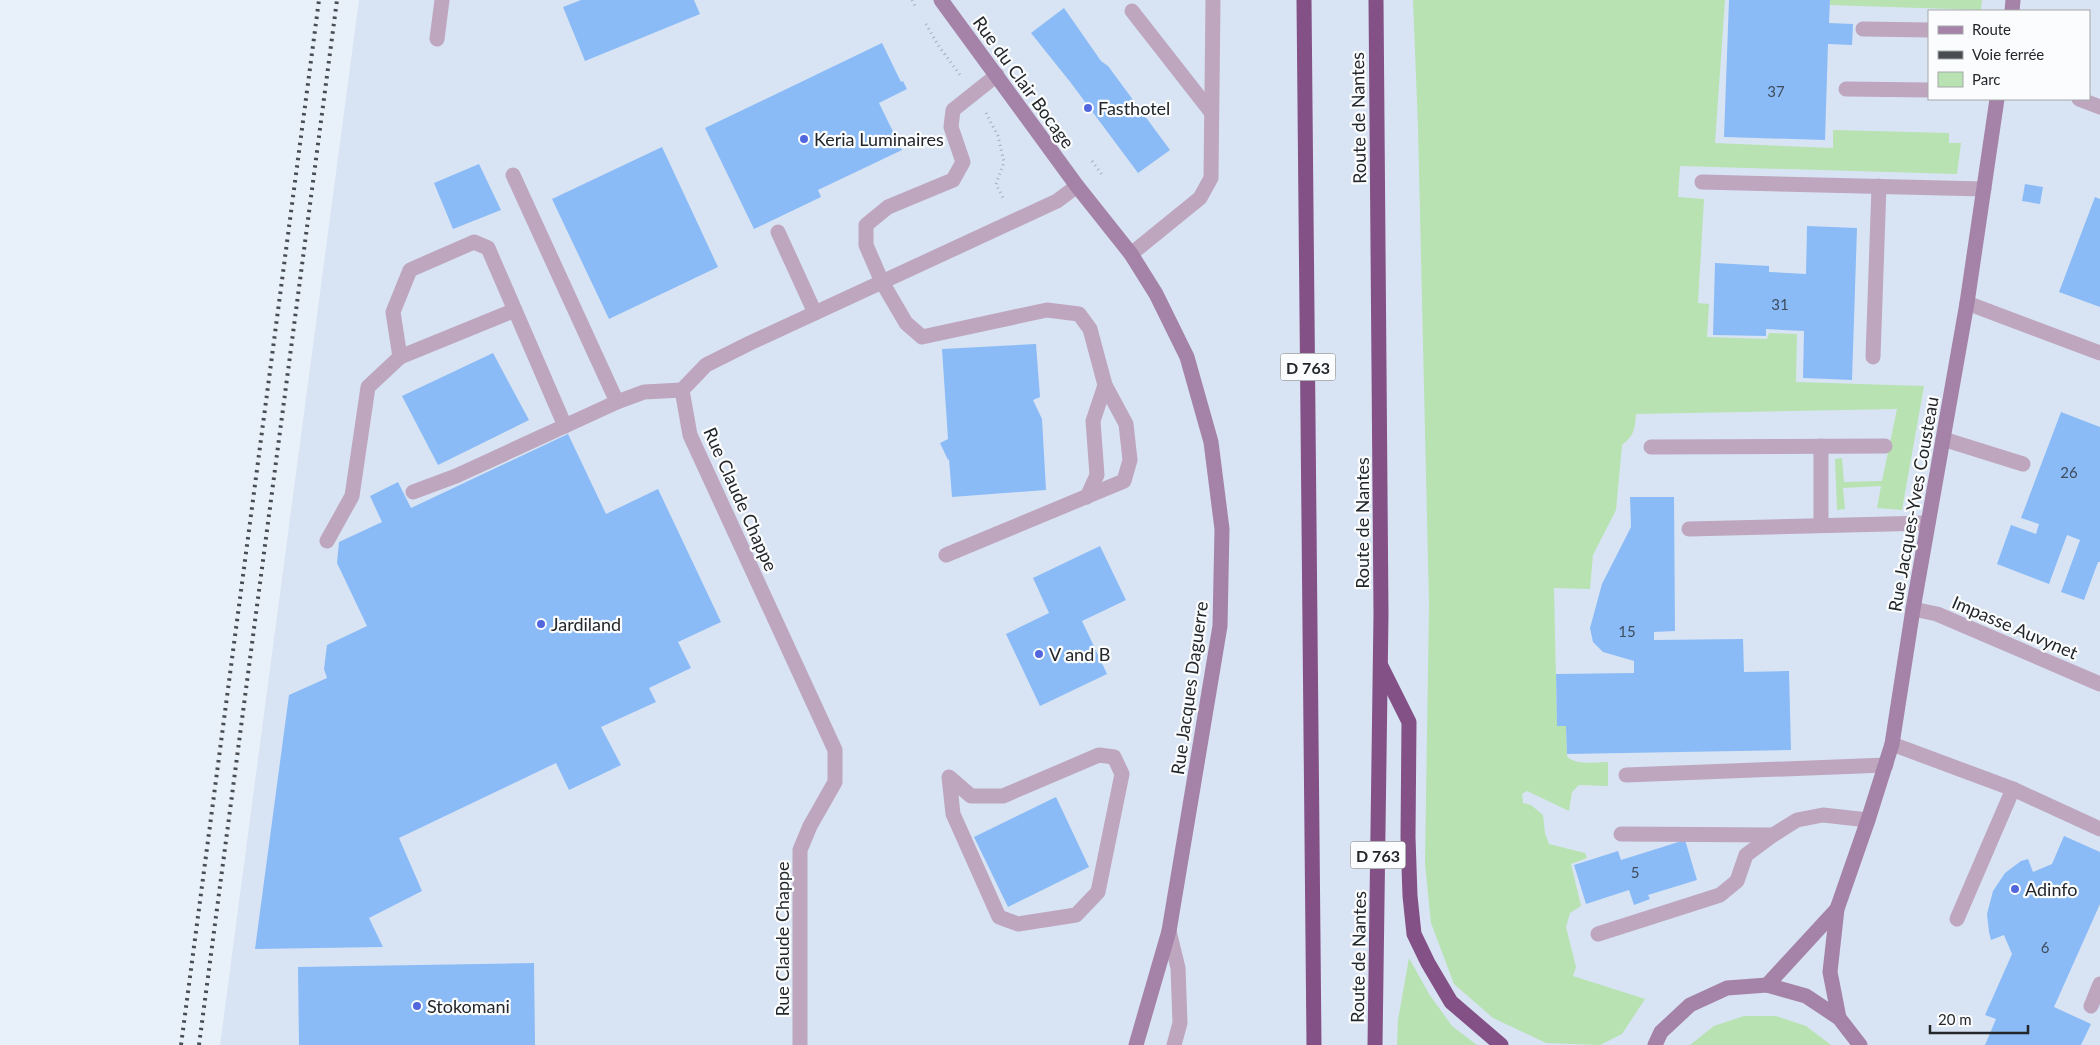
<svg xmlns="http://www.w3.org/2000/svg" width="2100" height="1045" font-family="Lato,sans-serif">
  <rect width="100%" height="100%" fill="#e8f0f9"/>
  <path fill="#d8e4f4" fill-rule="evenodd" d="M359,0H2100V1045H220ZM1929,11H2089V99H1929Z"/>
  <g fill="#b8e2b1">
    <path d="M1413,0H1725L1715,143L1833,148V130L1949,133V143H1961L1957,174L1680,166L1678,197L1704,199L1698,303L1709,304L1707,337L1767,339L1769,333L1797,334L1796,382L1924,386L1902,510L1877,508L1881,486L1843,488L1845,509L1837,510L1835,459L1842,458L1844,482L1882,481L1897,409L1636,414C1635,429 1634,436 1622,445L1616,510L1593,555L1590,589L1554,588L1557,725L1566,726L1567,756C1575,766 1596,762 1608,762V786L1579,785L1572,792L1569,811L1527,791L1522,794L1523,803L1531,805L1543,815L1545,833L1549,844L1585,853L1587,858L1571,864L1581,906L1570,913L1566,927L1576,967L1573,976L1645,999L1622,1034L1600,1045L1546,1043L1493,1018L1454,984L1431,923L1425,864L1429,605L1418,127Z"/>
    <polygon points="1830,0 1982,0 1981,10 1830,5"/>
    <polygon points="1409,958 1429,994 1452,1026 1477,1045 1397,1045 1398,1020"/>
    <polygon points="1744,1016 1776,1016 1806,1026 1831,1045 1690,1045 1714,1026"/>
  </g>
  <g fill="#8abbf6">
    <polygon points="581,0 694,0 700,14 585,61 563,7"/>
    <polygon points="1729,0 1830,0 1829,23 1853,24 1852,45 1828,44 1825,140 1724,137"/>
    <polygon points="1064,8 1101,61 1108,66 1170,150 1138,173 1071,83 1031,33"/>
    <polygon points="882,43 901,82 903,81 907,89 879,103 902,150 818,190 821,197 754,229 705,128"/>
    <polygon points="662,147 718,267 609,319 552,199"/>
    <polygon points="479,164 501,210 453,229 434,183"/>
    <polygon points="2025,184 2043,187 2040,204 2022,201"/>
    <polygon points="2095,197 2100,199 2100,307 2059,292"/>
    <polygon points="1807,226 1857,228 1852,380 1803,378 1804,331 1766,329 1766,336 1713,335 1715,263 1769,266 1769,272 1806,274"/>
    <polygon points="1036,344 1040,397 1033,400 1042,419 1046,490 952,497 949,459 948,460 940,443 948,439 942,349"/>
    <polygon points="493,353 529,420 438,465 402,396"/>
    <polygon points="2061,412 2100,427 2100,562 2098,562 2084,600 2061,592 2080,540 2067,535 2049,584 1997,564 2011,525 2036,534 2039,524 2021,518"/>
    <polygon points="568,434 606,514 658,489 721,622 678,642 691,668 649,688 656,702 601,727 621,765 569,790 556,763 399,838 422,891 369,918 383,947 255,949 289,695 327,678 324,669 327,645 367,626 337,563 339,542 382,522 370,496 398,482 411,508"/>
    <polygon points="1630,497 1674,497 1675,631 1654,632 1654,640 1743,639 1744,672 1789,671 1791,750 1567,754 1566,726 1557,726 1556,674 1634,673 1634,661 1603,652 1593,642 1590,628 1602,584 1631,527"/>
    <polygon points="1100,546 1126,600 1082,621 1107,674 1040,706 1006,634 1049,613 1033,578"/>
    <polygon points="1056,797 1089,867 1008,907 974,837"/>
    <polygon points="2064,836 2100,852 2100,904 2054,1007 2091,1024 2081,1045 1985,1045 1996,1019 1985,1015 2012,954 2004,935 1991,940 1989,932 1987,914 1993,891 2005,873 2021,861 2028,859 2033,872 2052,864"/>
    <polygon points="1685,840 1697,880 1648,895 1650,899 1634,905 1629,890 1586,904 1574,865 1618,851 1621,860"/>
    <polygon points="534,963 535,1045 299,1045 298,967"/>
  </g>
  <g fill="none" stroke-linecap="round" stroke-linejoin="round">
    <g stroke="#a7adb4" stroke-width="3" stroke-dasharray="1 4" stroke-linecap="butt">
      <polyline points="912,0 916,8"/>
      <polyline points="926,24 938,45 960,75"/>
      <polyline points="986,113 998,136 1004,162 996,184 1004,200"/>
      <polyline points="1092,161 1103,176"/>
    </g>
    <g stroke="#bea6bf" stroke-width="15">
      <polyline points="1132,11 1211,112"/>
      <polyline points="1863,29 1929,30"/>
      <polyline points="437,39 442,0"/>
      <polyline points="1846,89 1929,90"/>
      <polyline points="2079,99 2100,107"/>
      <polyline points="513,175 617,402"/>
      <polyline points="1702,182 1984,189"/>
      <polyline points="778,232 815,313"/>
      <polyline points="1131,254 1200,198 1211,178 1213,0"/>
      <polyline points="1967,303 2100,353"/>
      <polyline points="515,310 400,357 393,312 410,270 474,242 488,248 565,426"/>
      <polyline points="1873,357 1879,186"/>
      <polyline points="1943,439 2023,464"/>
      <polyline points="1821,446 1821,525"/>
      <polyline points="1651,447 1885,446"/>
      <polyline points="413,492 456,476 617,402 644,392 682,390"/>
      <polyline points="1087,497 1097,475 1093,421 1105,385"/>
      <polyline points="1689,529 1928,523"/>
      <polyline points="327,541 352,496 368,387 400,357"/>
      <polyline points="946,555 1124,481 1130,460 1126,424 1105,385 1090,329 1079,314 1047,310 922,337 906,323 882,282 866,245 866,225 888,207 953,180 963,162 951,127 953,110 997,75"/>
      <polyline points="1892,744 2013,789 2100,829"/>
      <polygon points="1099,755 1114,757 1122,774 1098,892 1076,915 1018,924 999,917 953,814 949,777 971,796 1003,796"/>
      <polyline points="1626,775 1886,765"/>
      <polyline points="1621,834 1773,835"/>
      <polyline points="1957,919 2013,789"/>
      <polyline points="1169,931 1178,968 1180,1023 1174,1045"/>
      <polyline points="1598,934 1720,895 1737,881 1746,855 1773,835 1797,820 1823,815 1868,820"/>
      <polyline points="2091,1006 2100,984"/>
    </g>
    <g stroke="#bea6bf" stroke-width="15">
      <polyline points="1913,609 1937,614 2100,684"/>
      <polyline points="800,1045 800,850 810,826 835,782 835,750 690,435 682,390 706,365 750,343 1057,201 1077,186"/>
    </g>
    <g stroke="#a582a7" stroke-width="15">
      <polyline points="941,0 1077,186 1131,254 1156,294 1187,357 1211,442 1222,529 1220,626 1169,931 1136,1045"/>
      <polyline points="2012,11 2013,0"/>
      <polyline points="1767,985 1837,909"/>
      <polyline points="1839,1018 1830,972 1837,909 1868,820 1892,744 1913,609 1967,303 1997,99"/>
      <polyline points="1655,1045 1661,1032 1690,1005 1727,988 1767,985 1806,996 1839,1018 1860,1045"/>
    </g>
    <g stroke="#835186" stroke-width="15">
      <polyline points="1304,0 1314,1045"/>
      <polyline points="1381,666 1409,722 1408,837 1410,896 1414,934 1428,963 1451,1002 1501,1045"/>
      <polyline points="1375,1045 1381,614 1376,0"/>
    </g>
    <g stroke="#494d51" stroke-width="4" stroke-dasharray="2.5 5" stroke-linecap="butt">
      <polyline points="181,1045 319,0"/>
      <polyline points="199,1045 337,0"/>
    </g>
  </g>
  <g fill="#5267dd" stroke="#fbfcfe" stroke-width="2">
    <circle cx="1088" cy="108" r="5"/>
    <circle cx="804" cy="139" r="5"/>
    <circle cx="541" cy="624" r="5"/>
    <circle cx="1039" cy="654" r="5"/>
    <circle cx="2015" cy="889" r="5"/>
    <circle cx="417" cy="1006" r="5"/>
  </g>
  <g text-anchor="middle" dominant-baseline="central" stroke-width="4.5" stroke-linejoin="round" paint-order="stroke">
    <g font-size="15" fill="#3e4c5d">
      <text x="1776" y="91">37</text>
      <text x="1780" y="304">31</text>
      <text x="2069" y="472">26</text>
      <text x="1627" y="631">15</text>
      <text x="1635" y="872">5</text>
      <text x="2045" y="947">6</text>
    </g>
    <g fill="#fbfcfe" stroke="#64676a" stroke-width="1">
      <rect x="1280.5" y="353.5" width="55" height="27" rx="4"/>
      <rect x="1350.5" y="841.5" width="55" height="27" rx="4"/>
    </g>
    <g font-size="16" font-weight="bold" fill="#24272a">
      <text x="1308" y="367">D 763</text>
      <text x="1378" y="855">D 763</text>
    </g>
    <g font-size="18" fill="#24272a" stroke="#fbfcfe">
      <text transform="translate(1024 82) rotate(54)">Rue du Clair Bocage</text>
      <text transform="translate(1358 118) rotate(-91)">Route de Nantes</text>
      <text transform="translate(741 499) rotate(66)">Rue Claude Chappe</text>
      <text transform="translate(1913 504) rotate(-80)">Rue Jacques-Yves Cousteau</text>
      <text transform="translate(1362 523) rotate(-90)">Route de Nantes</text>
      <text transform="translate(2015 627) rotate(23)">Impasse Auvynet</text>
      <text transform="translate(1189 688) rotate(-82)">Rue Jacques Daguerre</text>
      <text transform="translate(782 939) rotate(-90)">Rue Claude Chappe</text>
      <text transform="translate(1358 957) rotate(-89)">Route de Nantes</text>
    </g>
    <g font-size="18" fill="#24272a" stroke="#fbfcfe" text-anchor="start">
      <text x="1098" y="108">Fasthotel</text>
      <text x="814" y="139">Keria Luminaires</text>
      <text x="551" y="624">Jardiland</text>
      <text x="1049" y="654">V and B</text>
      <text x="2025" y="889">Adinfo</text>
      <text x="427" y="1006">Stokomani</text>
    </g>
  </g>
  <rect x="1928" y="10" width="162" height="90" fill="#fbfcfe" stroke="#a5a7a9"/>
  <rect x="1938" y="26" width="25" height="8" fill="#a582a7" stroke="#a5a7a9"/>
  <text x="1972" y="35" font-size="15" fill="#24272a">Route</text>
  <rect x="1938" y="51" width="25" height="8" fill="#494d51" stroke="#a5a7a9"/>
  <text x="1972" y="60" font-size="15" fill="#24272a">Voie ferrée</text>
  <rect x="1938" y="72" width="25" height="15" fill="#b8e2b1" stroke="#a5a7a9"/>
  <text x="1972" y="85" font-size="15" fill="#24272a">Parc</text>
  <path d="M1930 1025v8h98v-8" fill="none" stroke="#24272a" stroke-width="2.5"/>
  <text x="1938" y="1025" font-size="15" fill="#24272a" stroke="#fbfcfe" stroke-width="4" paint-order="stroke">20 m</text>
</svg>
